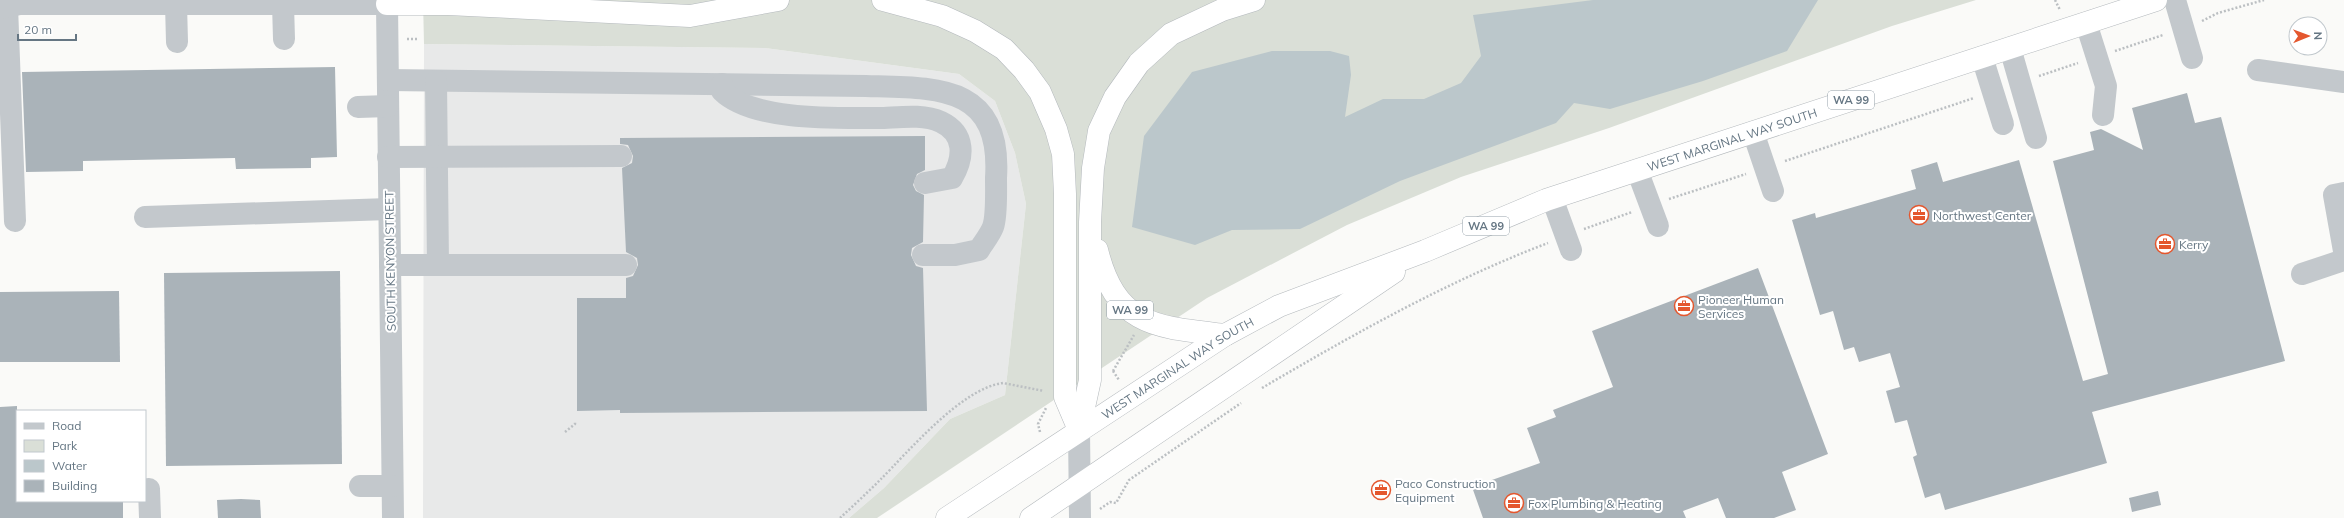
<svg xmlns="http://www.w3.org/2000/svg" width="2344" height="518" font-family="Mulish,sans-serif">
  <rect width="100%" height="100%" fill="#fafaf8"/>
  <polygon fill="#e8e9e9" points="424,44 765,48 959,74 995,101 1015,153 1026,204 1005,395 950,419 884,488 849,518 423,518"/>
  <polygon fill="#dadfd7" points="423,0 1976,0 1892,26 1609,128 1461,177 1347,225 1207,298 877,518 849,518 884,488 950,419 1005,395 1026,204 1015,153 995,101 959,74 765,48 424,44"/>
  <polygon fill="#bbc7cb" points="1593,0 1818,0 1787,51 1703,81 1610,109 1574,103 1556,123 1400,181 1300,229 1232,230 1195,245 1132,227 1144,136 1192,72 1272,51 1330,51 1349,56 1351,75 1345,117 1383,99 1424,99 1461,83 1481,56 1473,15"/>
  <g fill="#aab3b9">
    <polygon points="335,67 337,157 311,158 311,168 236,169 235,158 83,161 83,171 26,172 22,72"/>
    <polygon points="2187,93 2195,123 2221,117 2285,361 2092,412 2107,463 1945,510 1940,493 1925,498 1913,457 1917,455 1907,420 1895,423 1886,391 1900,387 1890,353 1859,362 1854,347 1844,350 1833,311 1820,315 1792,220 1815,213 1816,218 1916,189 1911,170 1937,162 1943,182 2019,160 2083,381 2108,374 2053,161 2094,150 2090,132 2101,129 2143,150 2132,108"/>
    <polygon points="925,136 925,170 917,174 913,185 916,191 924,195 923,242 912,248 911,255 916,266 923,268 927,411 620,413 620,410 577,411 577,298 626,298 626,278 633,276 638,265 637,258 626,252 622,168 632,163 633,156 628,145 620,144 620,138"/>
    <polygon points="1758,268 1828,454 1782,472 1796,510 1774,518 1726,518 1718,498 1683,511 1686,518 1483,518 1472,487 1540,463 1527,428 1556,417 1553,410 1613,387 1592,331"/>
    <polygon points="340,271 342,464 166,466 164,273"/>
    <polygon points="119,291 120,362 0,362 0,292"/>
    <polygon points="17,406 17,501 123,501 123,518 0,518 0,407"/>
    <polygon points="2158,491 2161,505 2132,512 2129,498"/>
    <polygon points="241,499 260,500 261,518 218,518 217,500"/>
  </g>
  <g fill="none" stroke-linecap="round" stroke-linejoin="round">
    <g stroke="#b4b9bd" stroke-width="23">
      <g id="highway">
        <polyline points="883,0 942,16 975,31 1004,49 1024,70 1040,92 1056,129 1063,154 1065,194 1065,397 1079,430"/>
        <polyline points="387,4 448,4 690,16 778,0"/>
        <path d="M1097,250C1116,327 1157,327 1225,335"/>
        <polyline points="1079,430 1090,380 1090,222 1093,168 1099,131 1115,97 1139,63 1171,34 1222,10 1254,0"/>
        <path id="s1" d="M947,518L1225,335L1279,306L1425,251L1546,200L2156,0"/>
        <polyline points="1031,518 1394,272"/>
      </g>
    </g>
    <g stroke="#bbbfc2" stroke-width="2.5" stroke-dasharray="2 2" stroke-linecap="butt">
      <polyline points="2055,0 2060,10"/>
      <polyline points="2202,21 2218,13 2264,0"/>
      <polyline points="407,39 419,39"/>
      <polyline points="2115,51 2163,35"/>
      <polyline points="2039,76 2078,63"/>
      <polyline points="1785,161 1974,98"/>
      <polyline points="1669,199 1746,174"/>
      <polyline points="1584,229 1632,212"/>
      <polyline points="1113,371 1134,335"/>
      <polyline points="1113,371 1119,380"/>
      <path d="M1262,388C1354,334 1448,281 1548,243"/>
      <polyline points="565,432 575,424 575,421"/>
      <polyline points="1040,432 1038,424 1046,408"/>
      <polyline points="1100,509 1110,502 1116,503 1129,480 1241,403"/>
      <path d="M840,518C853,506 867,493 880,480C909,451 962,388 1003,383L1044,391"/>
    </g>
    <g stroke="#c3c8cc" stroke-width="22">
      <polyline points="2175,0 2192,58"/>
      <polyline points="176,4 177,42"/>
      <polyline points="283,4 284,39"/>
      <polyline points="7,6 15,221"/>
      <polyline points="0,8 20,4 387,4 393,518"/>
      <polyline points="2086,23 2106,86 2103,115"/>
      <polyline points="2010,48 2036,138"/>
      <polyline points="1982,57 2003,124"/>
      <polyline points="2258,70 2344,82"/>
      <path d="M388,80L866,86C937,88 1002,84 996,178C996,191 997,216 993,227C990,235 983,243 979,250L955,255H923"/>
      <polyline points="436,81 438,265"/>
      <path d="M722,84V91C753,122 842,118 884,118C902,117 924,114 941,122C966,134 964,158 952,178L925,183"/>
      <polyline points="358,107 388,106"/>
      <polyline points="1753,132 1773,191"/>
      <polyline points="388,157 621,156"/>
      <polyline points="1637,170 1658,226"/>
      <polyline points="2344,193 2334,195 2344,251"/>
      <polyline points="1552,198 1571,250"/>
      <polyline points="145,217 389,209"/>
      <polyline points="390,265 626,265"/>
      <polyline points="2302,274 2344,260"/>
      <polyline points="1079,430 1080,518"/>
      <polyline points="360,486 392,486"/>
      <polyline points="149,489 150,518"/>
    </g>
    <use href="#highway" stroke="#fff" stroke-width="22"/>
  </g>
  <defs>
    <g id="office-ring" transform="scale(1)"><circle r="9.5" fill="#fff" stroke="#e4572e" stroke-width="1.5"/><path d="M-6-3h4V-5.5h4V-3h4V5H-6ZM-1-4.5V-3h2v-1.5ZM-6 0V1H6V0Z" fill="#e4572e"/></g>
  </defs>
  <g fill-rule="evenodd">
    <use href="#office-ring" x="1919" y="215"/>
    <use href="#office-ring" x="2165" y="244"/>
    <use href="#office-ring" x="1684" y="306"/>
    <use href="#office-ring" x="1381" y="490"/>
    <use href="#office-ring" x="1514" y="503"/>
  </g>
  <g text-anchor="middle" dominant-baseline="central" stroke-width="4" stroke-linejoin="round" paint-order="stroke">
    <g fill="#fff" stroke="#939fa8" stroke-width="1">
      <rect x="1828" y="91" width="46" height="18" rx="3"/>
      <rect x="1463" y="217" width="46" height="18" rx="3"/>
      <rect x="1107" y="301" width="46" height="18" rx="3"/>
    </g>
    <g font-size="11" font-weight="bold" fill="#657683">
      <text x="1851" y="100">WA 99</text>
      <text x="1486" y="226">WA 99</text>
      <text x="1130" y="310">WA 99</text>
    </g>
    <g font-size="12" fill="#657683" stroke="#fff">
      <text stroke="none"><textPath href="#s1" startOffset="877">WEST MARGINAL WAY SOUTH</textPath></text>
      <text transform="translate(390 261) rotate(-91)">SOUTH KENYON STREET</text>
      <text stroke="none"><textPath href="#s1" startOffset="275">WEST MARGINAL WAY SOUTH</textPath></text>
    </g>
    <g font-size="12" fill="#657683" stroke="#fff" text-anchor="start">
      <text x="1933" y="215">Northwest Center</text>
      <text x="2179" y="244">Kerry</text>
      <text x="1698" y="299">Pioneer Human<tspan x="1698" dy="14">Services</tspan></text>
      <text x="1395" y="483">Paco Construction<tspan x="1395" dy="14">Equipment</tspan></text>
      <text x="1528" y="503">Fox Plumbing &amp; Heating</text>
    </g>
  </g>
  <rect x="16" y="410" width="130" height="92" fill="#ffffff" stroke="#c1c8cd"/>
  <rect x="24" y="423" width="20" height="6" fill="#c3c8cc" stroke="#c1c8cd"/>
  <text x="52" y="430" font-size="12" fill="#657683">Road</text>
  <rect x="24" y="440" width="20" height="12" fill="#dadfd7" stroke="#c1c8cd"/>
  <text x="52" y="450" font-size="12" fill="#657683">Park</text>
  <rect x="24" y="460" width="20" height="12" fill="#bbc7cb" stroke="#c1c8cd"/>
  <text x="52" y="470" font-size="12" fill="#657683">Water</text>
  <rect x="24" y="480" width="20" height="12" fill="#aab3b9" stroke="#c1c8cd"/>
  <text x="52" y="490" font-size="12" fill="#657683">Building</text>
  <g transform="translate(2308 36) rotate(89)"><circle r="19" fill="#ffffff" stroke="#c1c8cd"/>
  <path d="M0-3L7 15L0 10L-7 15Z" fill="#e4572e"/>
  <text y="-6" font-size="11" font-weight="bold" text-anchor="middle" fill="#657683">N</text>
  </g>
  <path d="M18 34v6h58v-6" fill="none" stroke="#657683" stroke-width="2"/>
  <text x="24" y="34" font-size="12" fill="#657683" stroke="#ffffff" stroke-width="3" paint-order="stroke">20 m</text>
</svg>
